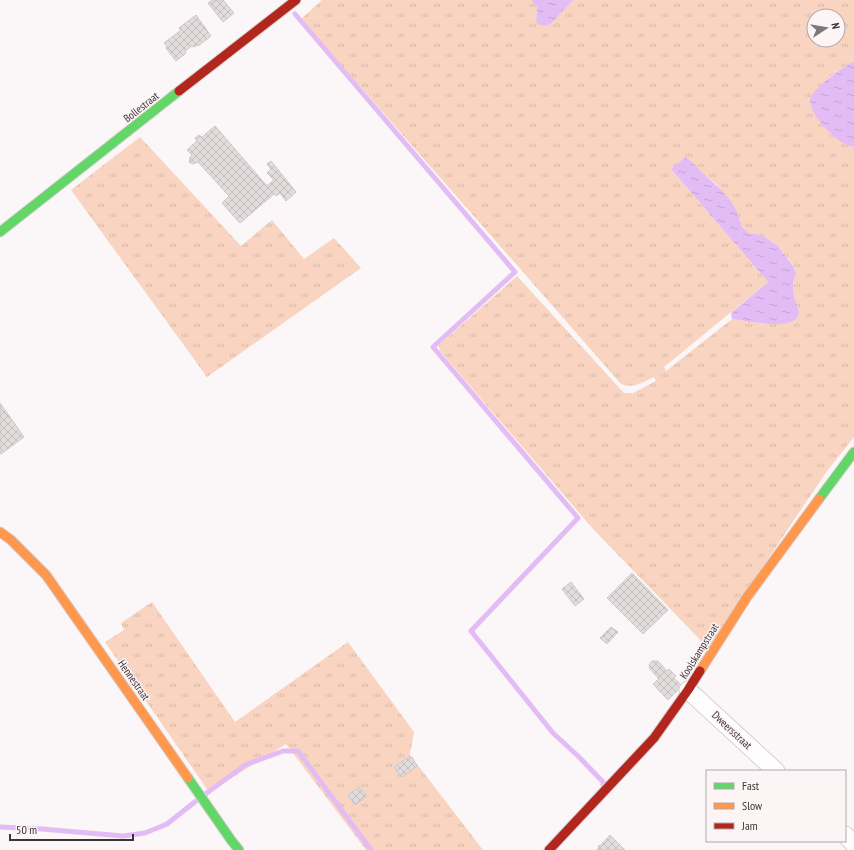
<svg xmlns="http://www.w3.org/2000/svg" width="854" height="850" font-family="'PT Sans Narrow',sans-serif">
  <defs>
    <pattern id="grass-tufts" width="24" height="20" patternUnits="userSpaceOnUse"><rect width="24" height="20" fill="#f9d5c1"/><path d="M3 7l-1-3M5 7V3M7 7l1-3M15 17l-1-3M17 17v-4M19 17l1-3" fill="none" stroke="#d6b7a6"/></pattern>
    <pattern id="water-ripples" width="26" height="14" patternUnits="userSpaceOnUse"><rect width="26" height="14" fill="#e3bcf5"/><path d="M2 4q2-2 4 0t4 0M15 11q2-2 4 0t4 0" fill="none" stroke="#c4a2d3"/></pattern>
    <pattern id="building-cross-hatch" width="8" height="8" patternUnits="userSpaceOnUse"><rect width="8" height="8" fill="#e3dcdc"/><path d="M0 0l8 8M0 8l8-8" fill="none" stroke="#c4bdbd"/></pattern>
  </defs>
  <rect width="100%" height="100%" fill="#fbf6f7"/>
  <g fill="url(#grass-tufts)" fill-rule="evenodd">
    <path d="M322,0H531L537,7L536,21L546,26L551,24L573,0H854V61L833,74L821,85L811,96L845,144L854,147V437L827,471L708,648L593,529L440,351L439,345L517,276L624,393H633L656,381L654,377C643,382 634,389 621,384L301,19ZM814,16H838V40H814ZM671,169L707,177L717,185L740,219L742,227L749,233L762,235L778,246L794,266L796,274L793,283L794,296L799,312L789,323L765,324L732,319L666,371L664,367L768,282Z"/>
    <polygon points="140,137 241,246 272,220 304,259 334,238 361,268 207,377 71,190"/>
    <polygon points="152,602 235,722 348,642 414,732 410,755 483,850 366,850 286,744 209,792 105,642 124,630 121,623"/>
  </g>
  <g fill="url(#water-ripples)">
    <polygon points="531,0 573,0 551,24 546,26 538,24 536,21 537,7"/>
    <path d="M854,61V147C851,146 848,146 845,144C833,138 805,111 811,96C812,94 814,93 815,91C827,78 839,70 854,61Z"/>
    <path d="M686,157C693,163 700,170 707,177C725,193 736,202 742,227L749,233L762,235L778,246L794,267L796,274L793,283L794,296L799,312C798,315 797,318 794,320C784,329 746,321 732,319L731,313L768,282L671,169Z"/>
  </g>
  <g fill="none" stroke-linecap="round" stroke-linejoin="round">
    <g stroke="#e3bcf5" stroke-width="5">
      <polyline points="295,14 515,272 433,347 578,518 471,631 553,733 578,756 604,783 603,785"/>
      <polyline points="204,795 245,765 283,751 298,751 371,850"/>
      <polyline points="0,827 42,829 123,836 145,833 167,824 196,801"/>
    </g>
  </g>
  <g fill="url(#building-cross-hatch)" stroke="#cec7c7">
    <polygon points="212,0 223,0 234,13 223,22 208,3"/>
    <polygon points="196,15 211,36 198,46 197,45 194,47 192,46 185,51 186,53 176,61 166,48 167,47 164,43 181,30 179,28"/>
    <polygon points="215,126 267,186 274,180 267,173 271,169 267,164 271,161 296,192 286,201 280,193 276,196 274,194 240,223 222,203 229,196 198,162 193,164 189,162 190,157 192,155 187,150 197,141 195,138 199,135 202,137"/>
    <polygon points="0,403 24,437 1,454 0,453"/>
    <polygon points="632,573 668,610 643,634 607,598"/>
    <polygon points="571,582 584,599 575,606 562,589"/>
    <polygon points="611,627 618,632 607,644 600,638"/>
    <polygon points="652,661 658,661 667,671 669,669 676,676 674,678 682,686 668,700 653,684 659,679 650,669 649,665"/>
    <polygon points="410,756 411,758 412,757 417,766 402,777 394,767"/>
    <polygon points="359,787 367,796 355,805 348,795"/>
    <polygon points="610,835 625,850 597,850 599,847 598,846 599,845 600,846"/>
  </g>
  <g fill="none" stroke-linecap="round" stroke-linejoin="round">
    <g stroke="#d8d1d3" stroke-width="19">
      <g id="street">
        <polyline points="688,690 776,771"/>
        <polyline points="845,835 854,844"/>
      </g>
    </g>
    <g stroke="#d8d1d3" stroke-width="11">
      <g id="fast">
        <polyline points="0,232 179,91"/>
        <polyline points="819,499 854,452"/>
        <polyline points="188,778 231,840 239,850"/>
      </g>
    </g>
    <g stroke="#d8d1d3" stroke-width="11">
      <g id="slow">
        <polyline points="0,532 11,540 46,575 188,778"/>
        <polyline points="700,671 747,597 819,499"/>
      </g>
    </g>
    <g stroke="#d8d1d3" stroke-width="11">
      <g id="jam">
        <polyline points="179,91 296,0"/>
        <polyline points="549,850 654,738 688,690 700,671"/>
      </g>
    </g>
    <use href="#street" stroke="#fefefe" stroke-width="17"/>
    <use href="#fast" stroke="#63d668" stroke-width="9"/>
    <use href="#slow" stroke="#ff974d" stroke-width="9"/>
    <use href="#jam" stroke="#b3261e" stroke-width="9"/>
  </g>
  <g text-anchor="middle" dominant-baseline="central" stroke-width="3" stroke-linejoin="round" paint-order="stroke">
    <g font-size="11" fill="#3b3335" stroke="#fdf4f6">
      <text transform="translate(141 107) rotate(-38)">Bollestraat</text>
      <text transform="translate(699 651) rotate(-58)">Koolskampstraat</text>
      <text transform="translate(134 680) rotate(55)">Hennestraat</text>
      <text transform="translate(732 730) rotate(43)">Dweersstraat</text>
    </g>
  </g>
  <rect x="706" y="770" width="140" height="72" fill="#fdf4f6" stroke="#afa7a9"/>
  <rect x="714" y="783" width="20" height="6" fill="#63d668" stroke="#afa7a9"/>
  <text x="742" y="790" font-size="12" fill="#3b3335">Fast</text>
  <rect x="714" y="803" width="20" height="6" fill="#ff974d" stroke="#afa7a9"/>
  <text x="742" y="810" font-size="12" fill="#3b3335">Slow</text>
  <rect x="714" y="823" width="20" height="6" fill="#b3261e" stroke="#afa7a9"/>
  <text x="742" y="830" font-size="12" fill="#3b3335">Jam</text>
  <g transform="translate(826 28) rotate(78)"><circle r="19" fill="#fdf4f6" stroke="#afa7a9"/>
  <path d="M0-3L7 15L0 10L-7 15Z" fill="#7e7779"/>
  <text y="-6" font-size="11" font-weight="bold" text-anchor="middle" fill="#3b3335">N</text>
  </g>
  <path d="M10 834v6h123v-6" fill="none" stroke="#3b3335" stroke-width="2"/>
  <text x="16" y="834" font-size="12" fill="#3b3335" stroke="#fdf4f6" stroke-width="3" paint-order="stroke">50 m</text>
</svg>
